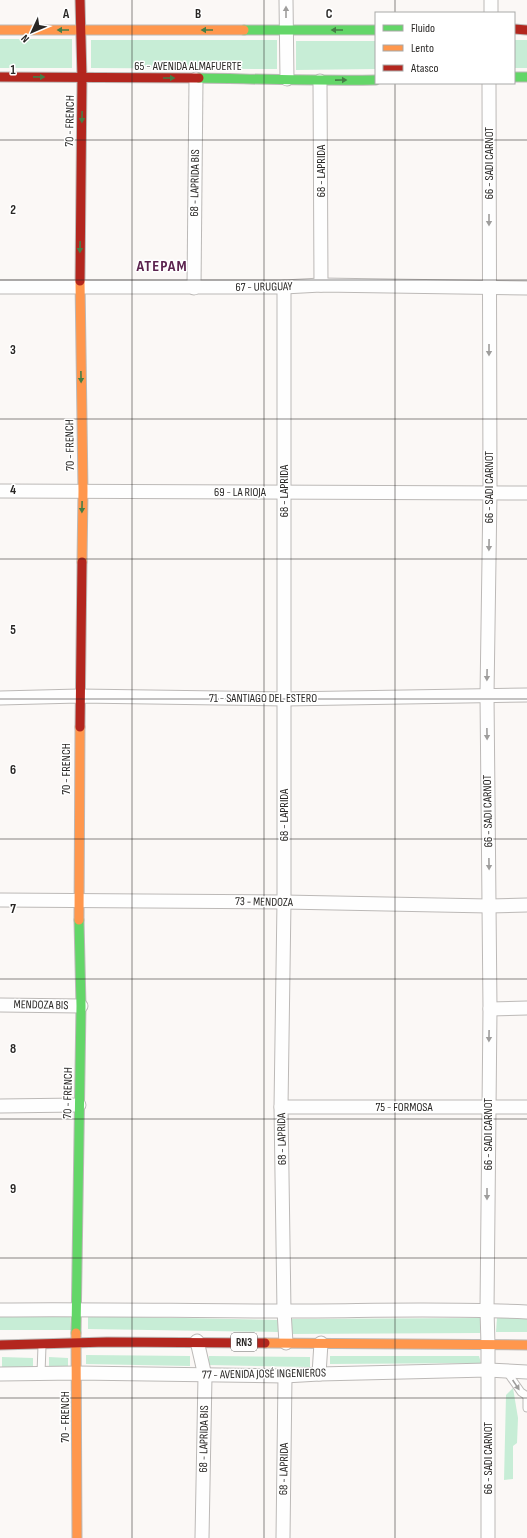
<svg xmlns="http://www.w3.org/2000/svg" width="527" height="1538" font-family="'Sofia Sans Condensed',sans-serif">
  <rect width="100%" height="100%" fill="#fbf8f6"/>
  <g fill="#c7edd6">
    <rect x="0" y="39" width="72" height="29"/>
    <polygon points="91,40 277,40 277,69 91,68"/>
    <rect x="514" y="40" width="13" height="28"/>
    <polygon points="296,41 376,41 376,69 296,70"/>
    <polygon points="0,1315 70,1315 71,1330 0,1330"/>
    <polygon points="88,1316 278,1320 278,1332 88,1329"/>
    <polygon points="480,1318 480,1333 289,1334 289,1319"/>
    <polygon points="497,1318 527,1318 527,1332 496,1332"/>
    <polygon points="86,1355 190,1356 190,1366 86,1364"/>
    <polygon points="209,1356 310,1357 310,1367 208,1365"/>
    <polygon points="330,1356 479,1356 481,1363 330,1364"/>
    <polygon points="2,1357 33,1358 33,1367 2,1367"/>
    <polygon points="49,1357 68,1358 68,1367 49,1366"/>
    <polygon points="513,1388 518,1418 517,1443 513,1446 513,1479 504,1480 506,1395"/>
  </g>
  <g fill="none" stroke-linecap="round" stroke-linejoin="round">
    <g stroke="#bcb9b7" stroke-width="9">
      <g id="lane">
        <polyline points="507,1372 521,1392 527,1396"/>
        <polyline points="41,1373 42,1346"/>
        <polyline points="527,1396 527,1408"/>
      </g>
    </g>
    <g stroke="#bcb9b7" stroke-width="15">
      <g id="street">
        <polyline points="286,0 287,79"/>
        <polyline points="491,0 491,13"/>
        <polyline points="320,81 321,285"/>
        <polyline points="0,287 284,287 321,285 527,288"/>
        <polyline points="284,287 284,902 281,1107 284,1311 286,1343"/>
        <polyline points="194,288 196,79"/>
        <polyline points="0,491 527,493"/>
        <polyline points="0,698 79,696 284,699 527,695"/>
        <polyline points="0,900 284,902 489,906 527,905"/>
        <polyline points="0,1005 81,1006"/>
        <polyline points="490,1009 527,1008"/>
        <polyline points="0,1106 79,1105"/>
        <polyline points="281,1107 527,1107"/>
        <path d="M0,1310C95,1309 190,1311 285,1311C365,1311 446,1308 527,1312"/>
        <polyline points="197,1341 205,1376 202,1538"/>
        <polyline points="0,1374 77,1373 285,1376 319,1374 488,1370 527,1372"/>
        <polyline points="319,1374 321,1343"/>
        <polyline points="283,1538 285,1376"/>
        <polyline points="488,1538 488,1345 487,1310 490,1009 487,695 490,492 489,83"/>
      </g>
    </g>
    <g stroke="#bcb9b7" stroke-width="11">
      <g id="fast">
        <polyline points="244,30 376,30"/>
        <polyline points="514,77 527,77"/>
        <path d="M199,78C258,79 317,81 376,80"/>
        <polyline points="76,1333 81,1006 79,920"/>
      </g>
    </g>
    <g stroke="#bcb9b7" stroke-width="11">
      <g id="slow">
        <polyline points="0,30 244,30"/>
        <polyline points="80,281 83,491 82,562"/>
        <polyline points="79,920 80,727"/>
        <polyline points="76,1333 77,1538"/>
        <polyline points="265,1343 527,1345"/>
      </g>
    </g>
    <g stroke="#bcb9b7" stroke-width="11">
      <g id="jam">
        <polyline points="80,0 82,78 80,281"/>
        <polyline points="514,29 527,30"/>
        <polyline points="0,77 199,78"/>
        <polyline points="80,727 82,562"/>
        <polyline points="0,1345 107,1342 265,1343"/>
      </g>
    </g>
    <use href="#lane" stroke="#fefefe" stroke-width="7"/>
    <use href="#street" stroke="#fefefe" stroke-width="13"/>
    <use href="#fast" stroke="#63d668" stroke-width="9"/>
    <use href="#slow" stroke="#ff974d" stroke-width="9"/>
    <use href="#jam" stroke="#b3261e" stroke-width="9"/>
  </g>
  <defs><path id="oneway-solid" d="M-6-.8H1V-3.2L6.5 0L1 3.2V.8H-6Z"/></defs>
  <g fill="#9e9d9c">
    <use href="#oneway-solid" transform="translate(286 12) rotate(-90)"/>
    <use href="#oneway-solid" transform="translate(489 220) rotate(90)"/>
    <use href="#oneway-solid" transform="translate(489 350) rotate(90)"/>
    <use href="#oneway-solid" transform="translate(489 545) rotate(91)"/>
    <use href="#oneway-solid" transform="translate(487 675) rotate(91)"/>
    <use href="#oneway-solid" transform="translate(487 734) rotate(89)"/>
    <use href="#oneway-solid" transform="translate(489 864) rotate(89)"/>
    <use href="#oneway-solid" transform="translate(489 1036) rotate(91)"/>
    <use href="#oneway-solid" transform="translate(487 1194) rotate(90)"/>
    <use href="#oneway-solid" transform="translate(516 1385) rotate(56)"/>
  </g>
  <g fill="#467e46">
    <use href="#oneway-solid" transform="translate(63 30) rotate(180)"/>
    <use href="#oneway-solid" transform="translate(207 30) rotate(180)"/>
    <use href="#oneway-solid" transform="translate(337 30) rotate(180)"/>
    <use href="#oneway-solid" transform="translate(39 77) rotate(1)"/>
    <use href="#oneway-solid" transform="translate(169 78)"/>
    <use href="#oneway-solid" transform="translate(341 80) rotate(-1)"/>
    <use href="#oneway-solid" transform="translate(82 117) rotate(91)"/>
    <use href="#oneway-solid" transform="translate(80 247) rotate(91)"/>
    <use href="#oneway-solid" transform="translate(81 377) rotate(89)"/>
    <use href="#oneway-solid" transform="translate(82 507) rotate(91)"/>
  </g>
  <path fill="none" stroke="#292725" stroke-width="1" stroke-opacity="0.55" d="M132,0V1538M264,0V1538M395,0V13M395,83V1538M0,140H527M0,280H527M0,419H527M0,559H527M0,699H527M0,839H527M0,979H527M0,1119H527M0,1258H527M0,1398H527"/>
  <g text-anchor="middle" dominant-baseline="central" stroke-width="3" stroke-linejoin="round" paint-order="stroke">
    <rect fill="#fff" stroke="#696866" stroke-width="1" x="231" y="1333" width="26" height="18" rx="3"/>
    <g font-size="11" font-weight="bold" fill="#292725">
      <text x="244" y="1342">RN3</text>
    </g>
    <g font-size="12" fill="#292725" stroke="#fff">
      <text x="188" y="66">65 - AVENIDA ALMAFUERTE</text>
      <text transform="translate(70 121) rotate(-89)">70 - FRENCH</text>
      <text transform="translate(489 163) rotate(-90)">66 - SADI CARNOT</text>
      <text transform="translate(321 171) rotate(-90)">68 - LAPRIDA</text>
      <text transform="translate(195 183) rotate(-89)">68 - LAPRIDA BIS</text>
      <text transform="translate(264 287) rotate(-1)">67 - URUGUAY</text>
      <text transform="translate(70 445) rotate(-91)">70 - FRENCH</text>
      <text transform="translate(489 487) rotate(-90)">66 - SADI CARNOT</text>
      <text transform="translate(284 491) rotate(-90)">68 - LAPRIDA</text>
      <text x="240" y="492">69 - LA RIOJA</text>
      <text x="263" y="698">71 - SANTIAGO DEL ESTERO</text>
      <text transform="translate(66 769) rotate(-90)">70 - FRENCH</text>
      <text transform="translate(488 811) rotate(-91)">66 - SADI CARNOT</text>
      <text transform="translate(284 815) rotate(-90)">68 - LAPRIDA</text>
      <text transform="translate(264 902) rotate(1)">73 - MENDOZA</text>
      <text transform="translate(41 1005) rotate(1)">MENDOZA BIS</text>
      <text transform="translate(68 1093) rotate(-89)">70 - FRENCH</text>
      <text x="404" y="1107">75 - FORMOSA</text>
      <text transform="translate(488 1134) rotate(-90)">66 - SADI CARNOT</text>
      <text transform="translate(282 1139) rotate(-91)">68 - LAPRIDA</text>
      <text transform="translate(264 1374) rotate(-1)">77 - AVENIDA JOSÉ INGENIEROS</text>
      <text transform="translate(65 1417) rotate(-90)">70 - FRENCH</text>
      <text transform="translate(204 1439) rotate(-89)">68 - LAPRIDA BIS</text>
      <text transform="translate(488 1458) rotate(-90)">66 - SADI CARNOT</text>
      <text transform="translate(284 1469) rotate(-89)">68 - LAPRIDA</text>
    </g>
    <g font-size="16" font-weight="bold" letter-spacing="1" fill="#5c244f" stroke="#fff">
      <text x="162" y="266">ATEPAM</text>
    </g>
  </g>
  <g font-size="13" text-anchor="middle" font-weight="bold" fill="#292725" stroke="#fff" stroke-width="3" stroke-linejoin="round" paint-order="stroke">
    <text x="66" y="18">A</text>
    <text x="198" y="18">B</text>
    <text x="329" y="18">C</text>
    <text x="13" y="74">1</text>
    <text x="13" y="214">2</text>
    <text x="13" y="354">3</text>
    <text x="13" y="494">4</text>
    <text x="13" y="634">5</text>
    <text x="13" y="774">6</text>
    <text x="13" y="913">7</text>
    <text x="13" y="1053">8</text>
    <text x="13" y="1193">9</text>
  </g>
  <rect x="375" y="12" width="140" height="72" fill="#ffffff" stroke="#a9a9a8"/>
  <rect x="383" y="25" width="20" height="6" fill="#63d668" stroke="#a9a9a8"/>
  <text x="411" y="32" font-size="12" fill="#292725">Fluido</text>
  <rect x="383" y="45" width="20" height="6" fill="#ff974d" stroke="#a9a9a8"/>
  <text x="411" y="52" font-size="12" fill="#292725">Lento</text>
  <rect x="383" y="65" width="20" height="6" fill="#b3261e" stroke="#a9a9a8"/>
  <text x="411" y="72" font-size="12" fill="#292725">Atasco</text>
  <g transform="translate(32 32) rotate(226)" stroke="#ffffff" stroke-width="3" paint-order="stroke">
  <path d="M0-3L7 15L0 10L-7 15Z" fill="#292725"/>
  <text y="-6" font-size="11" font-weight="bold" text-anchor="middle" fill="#292725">N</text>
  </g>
</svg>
